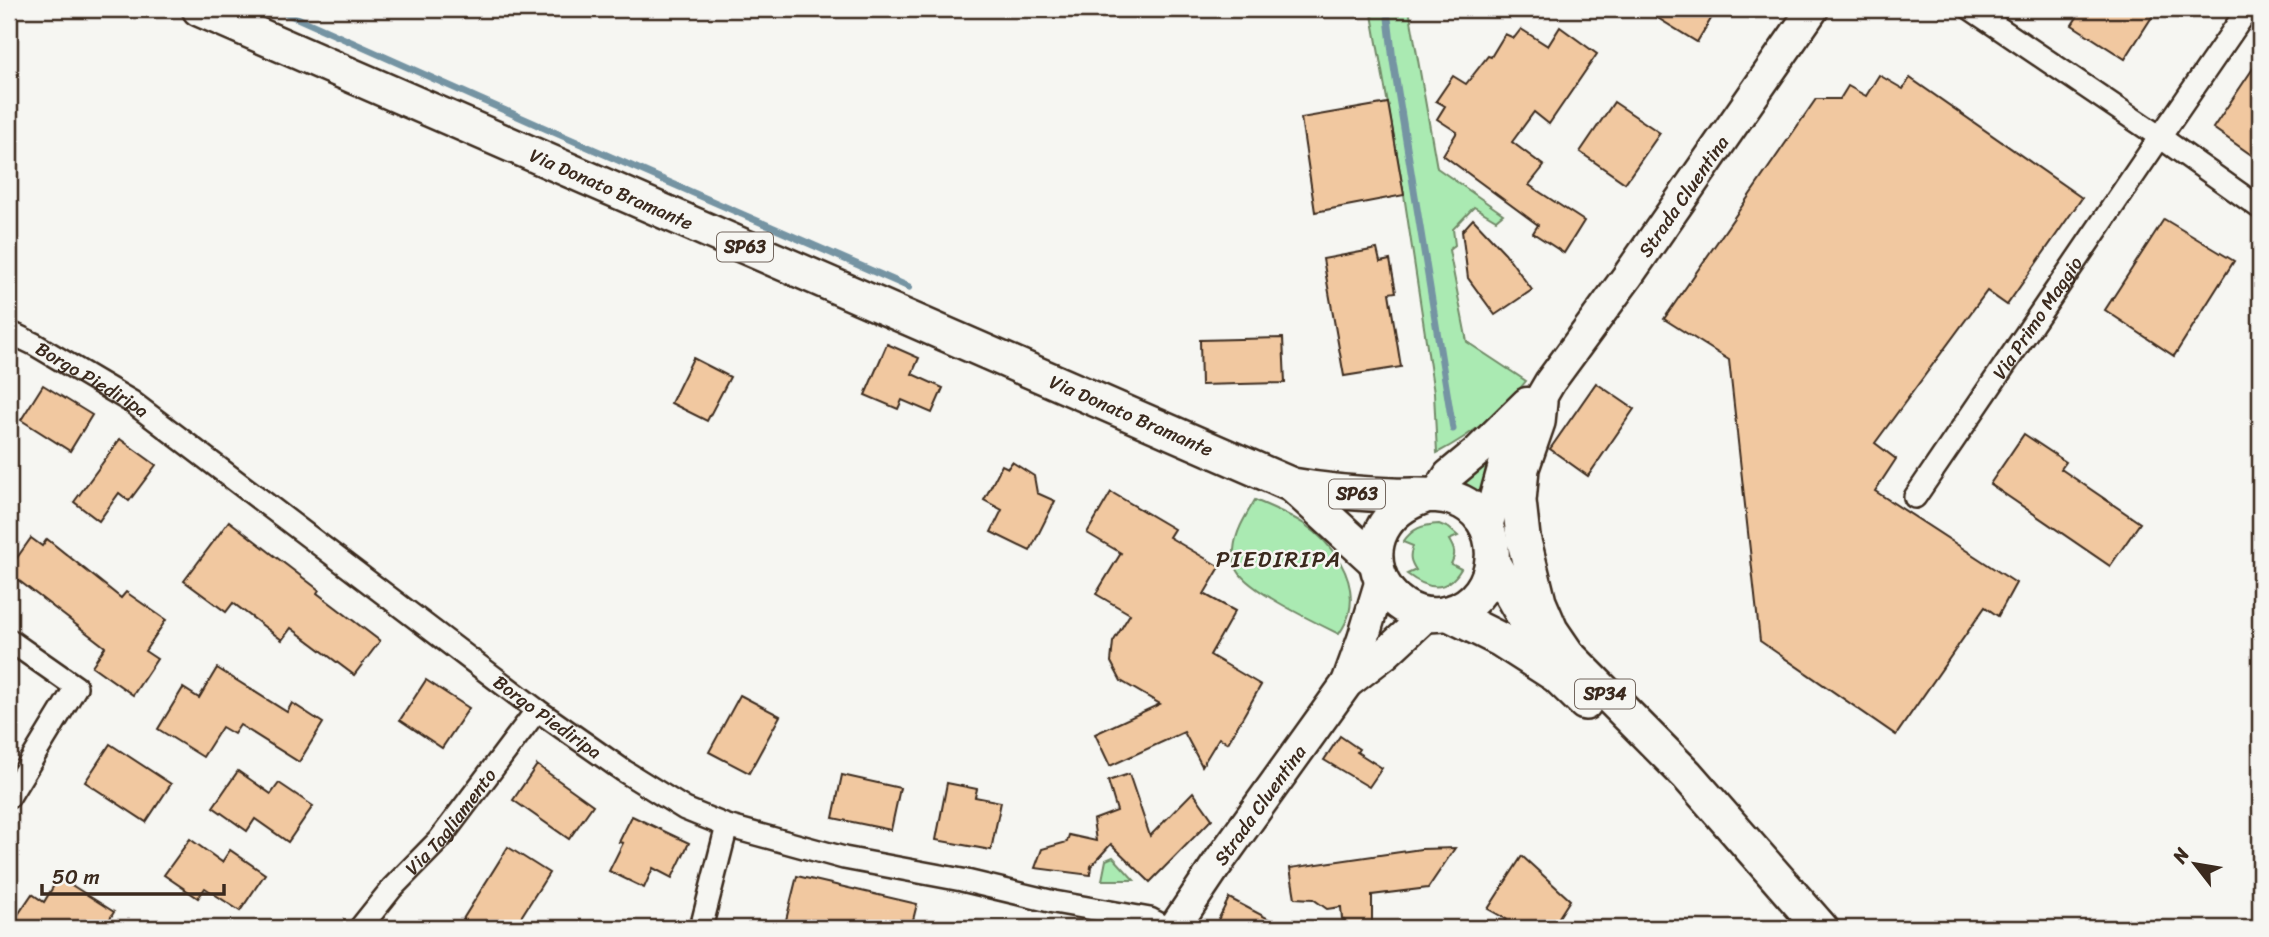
<svg xmlns="http://www.w3.org/2000/svg" width="2269" height="937" font-family="Sriracha,sans-serif">
  <rect width="100%" height="100%" fill="#f6f6f2"/>
  <filter id="ink" filterUnits="userSpaceOnUse"><feTurbulence type="fractalNoise" baseFrequency=".0143" numOctaves="2"/><feDisplacementMap in="SourceGraphic" scale="14" xChannelSelector="R" yChannelSelector="G"/><feConvolveMatrix kernelMatrix="1 2 1 2 8 2 1 2 1" color-interpolation-filters="sRGB"/></filter>
  <g filter="url(#ink)">
    <g fill="#aaeab2" stroke="#728a68" stroke-width="2">
      <path d="M1371,9H1409L1437,168L1503,214L1496,220L1474,207L1453,229L1455,245L1449,250L1467,342L1526,381C1502,412 1471,435 1437,453L1434,393L1404,195Z"/>
      <polygon points="1483,462 1495,468 1485,498 1463,481"/>
      <path d="M1255,500C1271,507 1289,514 1304,524C1332,543 1358,578 1349,614C1347,621 1343,628 1339,634C1317,623 1249,591 1238,571C1235,566 1234,556 1234,550C1235,532 1246,515 1255,500Z"/>
      <path d="M1439,524L1449,528L1458,536L1449,540C1455,550 1456,554 1451,564L1461,569C1446,594 1427,589 1407,574L1416,570C1410,561 1409,556 1413,546L1403,542C1413,528 1422,525 1439,524Z"/>
      <polygon points="1113,857 1134,880 1102,880 1106,860"/>
    </g>
    <g fill="none" stroke-linecap="round" stroke-linejoin="round">
      <g stroke="#7594a3" stroke-width="7">
        <polyline points="277,9 540,126 909,287"/>
        <polyline points="1387,9 1393,61 1453,429"/>
      </g>
    </g>
    <g fill="#f1c8a0" stroke="#3b2a1e" stroke-width="2">
      <polygon points="1643,9 1717,9 1697,42"/>
      <polygon points="2082,9 2157,9 2125,59 2072,25"/>
      <polygon points="1560,27 1597,54 1549,124 1534,112 1512,142 1544,166 1529,185 1584,221 1564,253 1533,233 1538,225 1443,155 1457,132 1437,119 1445,106 1436,101 1453,76 1466,84 1488,56 1491,57 1505,34 1514,38 1521,29 1548,46"/>
      <polygon points="2260,58 2260,161 2213,128"/>
      <polygon points="1879,75 1903,89 1910,78 2082,198 2007,305 1987,291 1875,443 1896,459 1875,491 2016,583 1998,616 1985,607 1896,735 1760,641 1729,360 1664,319 1816,99 1840,99 1848,86 1866,96"/>
      <polygon points="1614,102 1660,133 1625,183 1580,152"/>
      <polygon points="1388,103 1404,195 1315,212 1301,118"/>
      <polygon points="1473,219 1505,253 1532,290 1495,315 1468,278 1462,231"/>
      <polygon points="2164,219 2234,261 2174,356 2105,310"/>
      <polygon points="1377,249 1380,262 1390,260 1396,292 1389,293 1401,367 1344,376 1323,259"/>
      <polygon points="1283,338 1285,383 1201,385 1200,340"/>
      <polygon points="887,344 919,358 912,374 943,388 932,413 902,400 898,409 865,395"/>
      <polygon points="693,358 730,377 707,421 671,403"/>
      <polygon points="1596,383 1634,409 1588,476 1550,449"/>
      <polygon points="43,385 92,415 70,451 21,420"/>
      <polygon points="2024,434 2066,462 2061,469 2140,523 2110,566 1990,484"/>
      <polygon points="120,439 156,465 129,501 119,493 99,521 74,502"/>
      <polygon points="1012,462 1034,476 1037,493 1055,501 1030,551 991,532 1002,510 984,500 1002,465 1008,468"/>
      <polygon points="1111,492 1174,529 1169,537 1220,567 1204,594 1235,611 1210,655 1261,685 1228,743 1219,738 1202,766 1184,732 1110,766 1095,734 1160,704 1121,681 1111,662 1113,642 1130,614 1096,594 1121,553 1087,533"/>
      <polygon points="229,521 319,590 317,593 380,641 354,675 291,628 282,640 233,603 226,612 184,581"/>
      <polygon points="31,538 42,546 47,539 121,598 126,592 166,620 145,651 157,659 133,695 92,666 105,647 9,573 9,569"/>
      <polygon points="217,668 287,712 292,703 323,723 299,762 240,725 234,734 222,727 203,757 158,729 183,688 199,698"/>
      <polygon points="426,680 469,708 442,748 400,720"/>
      <polygon points="740,695 780,716 749,773 709,752"/>
      <polygon points="1340,736 1359,749 1357,752 1382,768 1369,787 1324,760"/>
      <polygon points="110,744 171,784 146,822 85,782"/>
      <polygon points="537,765 593,805 569,839 513,800"/>
      <polygon points="238,771 271,794 279,783 313,806 288,842 255,819 247,831 213,807"/>
      <polygon points="1129,774 1150,836 1193,792 1212,819 1150,882 1111,844 1091,866 1090,875 1035,868 1042,849 1067,842 1069,835 1096,841 1093,820 1117,811 1108,781"/>
      <polygon points="842,775 900,788 891,830 833,818"/>
      <polygon points="947,783 977,789 975,797 1001,802 991,850 936,840"/>
      <polygon points="632,816 689,843 672,878 653,868 644,888 609,871 623,843 619,842"/>
      <polygon points="190,839 222,862 230,850 265,874 240,911 205,888 198,898 164,875"/>
      <polygon points="508,847 549,873 514,928 478,928 463,919"/>
      <polygon points="1455,848 1428,888 1372,895 1372,925 1351,926 1342,919 1341,907 1327,909 1313,899 1295,898 1290,868 1421,849"/>
      <polygon points="1522,856 1570,900 1552,928 1500,928 1506,919 1488,909"/>
      <polygon points="797,876 917,904 911,928 784,928"/>
      <polygon points="59,877 114,912 104,928 9,928 32,894 44,902"/>
      <polygon points="1229,898 1286,928 1214,928"/>
    </g>
    <g fill="none" stroke-linecap="round" stroke-linejoin="round">
      <g stroke="#3b2a1e" stroke-width="26">
        <g id="street">
          <polyline points="1971,9 2160,137 2248,9"/>
          <path id="s1" d="M9,332L34,344L132,402L537,710L624,771L685,809L727,826L844,858L962,880L1054,902L1150,919L1167,928"/>
          <path id="s2" d="M1915,497L2160,137L2260,208"/>
          <polyline points="9,640 76,687 9,797"/>
          <path id="s3" d="M360,928L392,888L439,840L537,710"/>
          <polyline points="701,928 727,826"/>
        </g>
      </g>
      <g stroke="#3b2a1e" stroke-width="35">
        <g id="secondary">
          <polyline points="1436,495 1449,475 1478,451 1527,403"/>
          <path id="s4" d="M1487,527L1504,465L1519,435L1550,382L1627,277L1813,9"/>
          <polyline points="1347,683 1363,639 1381,580"/>
          <path id="s5" d="M1174,928L1215,867L1347,683L1386,653L1428,614"/>
        </g>
      </g>
      <g stroke="#3b2a1e" stroke-width="38">
        <g id="primary">
          <path id="s6" d="M199,9L1292,485C1326,491 1358,494 1393,495C1411,496 1433,493 1451,498C1509,514 1504,599 1448,613C1380,629 1339,527 1423,497"/>
          <polyline points="1540,402 1538,422 1522,468 1519,501 1523,537 1539,602 1551,630 1568,655 1687,775 1821,928"/>
          <polyline points="1292,485 1376,562"/>
          <polyline points="1493,563 1537,640"/>
          <polyline points="1447,613 1501,640 1557,676 1585,703"/>
        </g>
      </g>
      <use href="#street" stroke="#f6f6f2" stroke-width="21"/>
      <use href="#secondary" stroke="#f6f6f2" stroke-width="30"/>
      <use href="#primary" stroke="#f6f6f2" stroke-width="33"/>
    </g>
  </g>
  <g text-anchor="middle" dominant-baseline="central" stroke-width="5" stroke-linejoin="round" paint-order="stroke">
    <g fill="#f6f6f2" stroke="#73675e" stroke-width="2">
      <rect x="717" y="232.5" width="56" height="29" rx="5"/>
      <rect x="1329" y="479.5" width="56" height="29" rx="5"/>
      <rect x="1575" y="679.5" width="60" height="29" rx="5"/>
    </g>
    <g font-size="18" font-weight="bold" fill="#3b2a1e">
      <text x="745" y="247">SP63</text>
      <text x="1357" y="494">SP63</text>
      <text x="1605" y="694">SP34</text>
    </g>
    <g font-size="19" fill="#3b2a1e" stroke="#f6f6f2">
      <text stroke="none"><textPath href="#s6" startOffset="450">Via Donato Bramante</textPath></text>
      <text stroke="none"><textPath href="#s4" startOffset="388">Strada Cluentina</textPath></text>
      <text stroke="none"><textPath href="#s2" startOffset="217">Via Primo Maggio</textPath></text>
      <text stroke="none"><textPath href="#s1" startOffset="96">Borgo Piediripa</textPath></text>
      <text stroke="none"><textPath href="#s6" startOffset="1017">Via Donato Bramante</textPath></text>
      <text stroke="none"><textPath href="#s1" startOffset="663">Borgo Piediripa</textPath></text>
      <text stroke="none"><textPath href="#s5" startOffset="150">Strada Cluentina</textPath></text>
      <text stroke="none"><textPath href="#s3" startOffset="140">Via Tagliamento</textPath></text>
    </g>
    <g font-size="23" letter-spacing="2" fill="#3b2a1e" stroke="#f6f6f2">
      <text x="1279" y="559">PIEDIRIPA</text>
    </g>
  </g>
  <rect width="2269" height="937" fill="none" stroke="#f6f6f2" stroke-width="35"/>
  <rect x="18" y="18" width="2234" height="902" fill="none" stroke="#3b2a1e" stroke-width="2.5" filter="url(#ink)"/>
  <g transform="translate(2195 864) rotate(301)" stroke="#f6f6f2" stroke-width="5" paint-order="stroke">
  <path d="M0-5L12 26L0 18L-12 26Z" fill="#3b2a1e"/>
  <text y="-10" font-size="19" font-weight="bold" text-anchor="middle" fill="#3b2a1e">N</text>
  </g>
  <path d="M42 884v10h182v-10" fill="none" stroke="#3b2a1e" stroke-width="3.5"/>
  <text x="52" y="884" font-size="21" fill="#3b2a1e" stroke="#f6f6f2" stroke-width="5" paint-order="stroke">50 m</text>
</svg>
